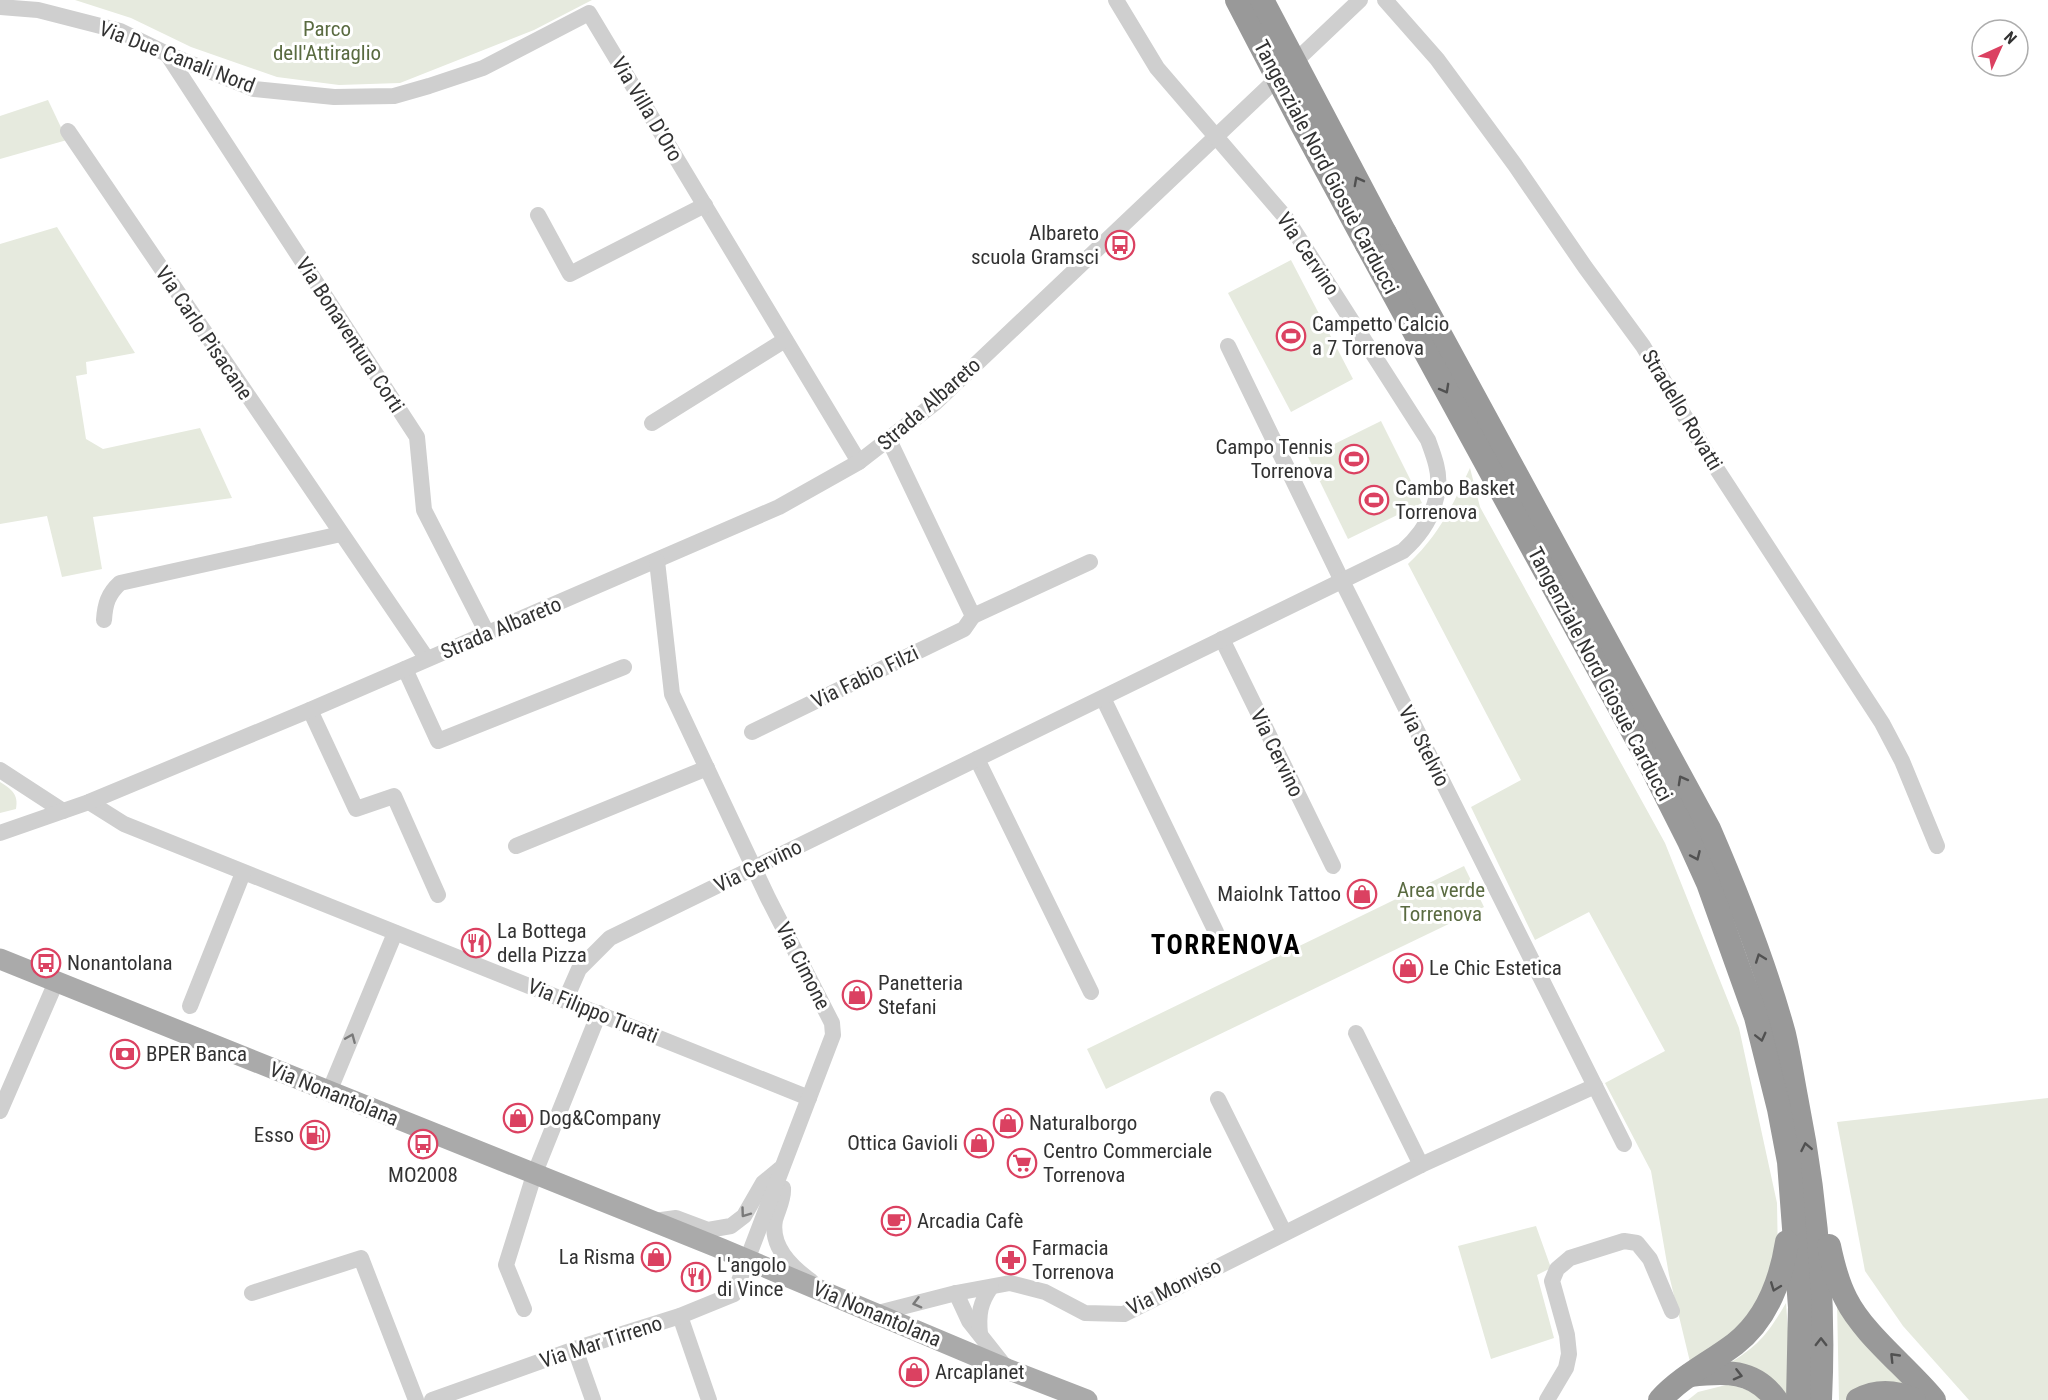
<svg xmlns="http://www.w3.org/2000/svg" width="2048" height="1400" font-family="'Roboto Condensed',sans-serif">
  <rect width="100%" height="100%" fill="#fff"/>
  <g fill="#e6eade">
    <polygon points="75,0 592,0 534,30 400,83 339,85 277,77 191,47 131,18"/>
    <polygon points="48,100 67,140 0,159 0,116"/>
    <polygon points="57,227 135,353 86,362 87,374 76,376 86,439 103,449 200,428 232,498 93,517 102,569 62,577 47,516 0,524 0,244"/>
    <polygon points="1291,260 1353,379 1291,412 1228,293"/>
    <polygon points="1381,421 1422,503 1348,539 1308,457"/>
    <path d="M1470,468L1480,507L1665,843L1739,1028L1777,1203L1778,1260L1759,1307L1730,1339L1691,1366L1669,1275L1651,1171L1605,1083L1665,1051L1589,912L1535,940L1471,807L1521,780L1408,564C1440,534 1452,506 1470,468Z"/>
    <path d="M0,782C11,789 19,794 16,809L0,813Z"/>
    <polygon points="1464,866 1484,907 1106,1089 1087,1049"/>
    <polygon points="2048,1098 2048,1400 1969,1400 1903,1326 1865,1271 1837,1122"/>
    <polygon points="1536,1226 1551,1268 1537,1275 1554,1338 1491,1359 1458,1246"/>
    <polygon points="1837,1301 1924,1399 1839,1400"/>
    <path d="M1786,1303L1789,1345L1787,1400L1723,1367C1757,1347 1766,1337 1786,1303Z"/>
    <polygon points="1730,1384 1758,1394 1763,1400 1688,1400 1698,1392"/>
  </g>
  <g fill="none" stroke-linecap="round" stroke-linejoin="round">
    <g stroke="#cfcfcf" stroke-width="16">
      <polyline points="1385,0 1437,59 1515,165 1585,267 1643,346 1709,457 1882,723 1902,761 1937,846"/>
      <polyline points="0,7 38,10 120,31 167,54 254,89 334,97 394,96 429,86 483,68 589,13 859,462"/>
      <polyline points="167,54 417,437 424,510 488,635"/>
      <polyline points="68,131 427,659"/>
      <polyline points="538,215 570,274 705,205"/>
      <polyline points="1228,346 1342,581 1624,1144"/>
      <polyline points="652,423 785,340"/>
      <polyline points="973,616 1090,562"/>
      <path d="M104,620C105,604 108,594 120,583L341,534"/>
      <polyline points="1222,639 1333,866"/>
      <polyline points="405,669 438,741 624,667"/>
      <polyline points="1103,698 1216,932"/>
      <polyline points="310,710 356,809 394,796 438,895"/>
      <polyline points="752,732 964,629 973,616 889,440"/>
      <polyline points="977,759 1091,992"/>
      <polyline points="0,770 63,811"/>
      <polyline points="89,802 124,824 809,1098"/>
      <polyline points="0,833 89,802 310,710 779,507 859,462 935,403 1360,0"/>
      <polyline points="516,846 707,768"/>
      <path d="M565,1001L579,969L610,938L1403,551C1422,534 1436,512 1438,486C1440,471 1433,454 1428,440L1286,218L1157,68L1116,0"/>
      <polyline points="190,1006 243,873"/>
      <polyline points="1356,1033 1421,1165"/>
      <polyline points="329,1092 395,933"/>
      <polyline points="1218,1099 1284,1232"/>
      <polyline points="0,1111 56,982"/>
      <path d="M783,1188C784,1199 778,1209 775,1220C770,1247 791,1267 811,1281"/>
      <polyline points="654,1221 676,1218 708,1230 731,1226 744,1216 763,1183 780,1169"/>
      <polyline points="252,1293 361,1258 416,1400"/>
      <polyline points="956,1293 969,1321 1007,1369"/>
      <polyline points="524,1309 506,1265 534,1175 599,1013"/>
      <polyline points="878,1313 956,1293 1010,1283 1045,1292 1085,1313 1124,1314 1421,1165 1595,1086"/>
      <polyline points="680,1316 709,1400"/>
      <path d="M980,1334C978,1314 980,1303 991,1287"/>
      <polyline points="575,1349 593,1400"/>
      <polyline points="432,1400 575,1349 680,1316 734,1294 833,1035 832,1023 768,898 672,694 657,561"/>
      <polyline points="1547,1400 1566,1368 1569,1354 1567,1335 1552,1281 1557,1269 1570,1258 1624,1241 1637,1243 1650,1259 1672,1311"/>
    </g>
    <polyline stroke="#aaa" stroke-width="21" points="0,959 722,1249 1007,1369 1087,1400"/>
    <g stroke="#999" stroke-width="24">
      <path d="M1385,233L1709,829C1738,896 1765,964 1784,1034C1789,1055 1792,1076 1796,1097C1816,1197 1825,1298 1820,1400"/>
      <polyline points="1367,245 1645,754 1689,841 1708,883 1756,1017 1779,1109 1789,1162 1800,1307 1798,1400"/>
      <path d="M1829,1246C1833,1265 1837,1282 1846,1299C1864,1335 1908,1368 1934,1400"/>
      <path d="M1690,1375C1724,1371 1754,1369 1776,1400"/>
      <path d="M1660,1400C1682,1376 1710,1363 1735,1344C1767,1319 1781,1280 1787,1242"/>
      <path d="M1858,1400C1877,1390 1895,1391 1914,1400"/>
    </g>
    <g stroke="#999" stroke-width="24">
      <polyline points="1237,0 1301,123 1367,245"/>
      <polyline points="1262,0 1385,233"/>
    </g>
  </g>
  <defs><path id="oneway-chevron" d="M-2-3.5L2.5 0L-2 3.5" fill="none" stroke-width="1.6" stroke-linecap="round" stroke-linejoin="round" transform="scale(1.5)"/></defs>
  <g stroke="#515151">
    <use href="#oneway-chevron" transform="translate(1358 181) rotate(-118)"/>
    <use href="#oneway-chevron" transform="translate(1445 389) rotate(61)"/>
    <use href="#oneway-chevron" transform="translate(1682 780) rotate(-119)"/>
    <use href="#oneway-chevron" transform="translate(1696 856) rotate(66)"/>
    <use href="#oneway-chevron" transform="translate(1760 958) rotate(-110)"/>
    <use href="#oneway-chevron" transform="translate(1761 1037) rotate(76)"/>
    <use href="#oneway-chevron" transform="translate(1806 1147) rotate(-101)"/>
    <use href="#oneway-chevron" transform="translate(1775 1287) rotate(111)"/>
    <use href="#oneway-chevron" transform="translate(1821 1342) rotate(-90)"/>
    <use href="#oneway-chevron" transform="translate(1894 1357) rotate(-134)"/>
    <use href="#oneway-chevron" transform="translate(1738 1375) rotate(14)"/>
  </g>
  <g stroke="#797979">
    <use href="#oneway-chevron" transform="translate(351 1038) rotate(-67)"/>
    <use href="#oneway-chevron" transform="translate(745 1213) rotate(126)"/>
    <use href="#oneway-chevron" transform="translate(917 1303) rotate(165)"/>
  </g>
  <defs>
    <g id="bus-ring" transform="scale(1.5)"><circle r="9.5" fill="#fff" stroke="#db4161" stroke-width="1.5"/><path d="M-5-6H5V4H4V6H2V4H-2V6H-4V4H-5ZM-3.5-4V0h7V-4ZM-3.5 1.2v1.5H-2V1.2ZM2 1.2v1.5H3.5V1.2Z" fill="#db4161"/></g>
    <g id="stadium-ring" transform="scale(1.5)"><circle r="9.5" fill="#fff" stroke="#db4161" stroke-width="1.5"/><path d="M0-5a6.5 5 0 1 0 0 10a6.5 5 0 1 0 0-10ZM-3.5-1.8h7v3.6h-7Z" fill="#db4161"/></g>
    <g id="shop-ring" transform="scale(1.5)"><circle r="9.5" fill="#fff" stroke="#db4161" stroke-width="1.5"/><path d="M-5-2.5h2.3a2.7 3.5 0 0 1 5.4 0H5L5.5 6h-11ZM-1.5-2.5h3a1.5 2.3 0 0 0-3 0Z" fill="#db4161"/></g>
    <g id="restaurant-ring" transform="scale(1.5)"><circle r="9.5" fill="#fff" stroke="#db4161" stroke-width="1.5"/><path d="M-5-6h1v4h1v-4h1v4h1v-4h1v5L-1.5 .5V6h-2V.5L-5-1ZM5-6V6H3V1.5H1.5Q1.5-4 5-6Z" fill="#db4161"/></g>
    <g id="bank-ring" transform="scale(1.5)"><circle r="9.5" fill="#fff" stroke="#db4161" stroke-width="1.5"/><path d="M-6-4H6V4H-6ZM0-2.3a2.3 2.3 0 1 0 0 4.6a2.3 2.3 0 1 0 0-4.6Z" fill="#db4161"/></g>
    <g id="fuel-ring" transform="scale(1.5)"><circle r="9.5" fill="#fff" stroke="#db4161" stroke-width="1.5"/><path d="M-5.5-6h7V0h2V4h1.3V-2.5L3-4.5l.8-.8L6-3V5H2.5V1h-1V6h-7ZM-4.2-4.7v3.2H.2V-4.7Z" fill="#db4161"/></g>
    <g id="supermarket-ring" transform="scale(1.5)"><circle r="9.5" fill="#fff" stroke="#db4161" stroke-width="1.5"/><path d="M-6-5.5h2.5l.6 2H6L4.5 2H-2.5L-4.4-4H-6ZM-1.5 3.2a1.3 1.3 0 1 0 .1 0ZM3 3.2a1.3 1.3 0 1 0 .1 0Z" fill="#db4161"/></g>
    <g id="cafe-ring" transform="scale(1.5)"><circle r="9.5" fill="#fff" stroke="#db4161" stroke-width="1.5"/><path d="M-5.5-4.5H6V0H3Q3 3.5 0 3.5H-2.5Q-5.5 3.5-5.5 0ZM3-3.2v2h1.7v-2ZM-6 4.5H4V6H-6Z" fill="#db4161"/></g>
    <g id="pharmacy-ring" transform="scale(1.5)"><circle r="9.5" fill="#fff" stroke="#db4161" stroke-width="1.5"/><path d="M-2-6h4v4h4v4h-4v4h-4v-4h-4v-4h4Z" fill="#db4161"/></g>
  </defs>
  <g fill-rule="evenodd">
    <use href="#bus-ring" x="1120" y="245"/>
    <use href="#stadium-ring" x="1291" y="336"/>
    <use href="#stadium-ring" x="1354" y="459"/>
    <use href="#stadium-ring" x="1374" y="500"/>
    <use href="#shop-ring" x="1362" y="894"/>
    <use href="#restaurant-ring" x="476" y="943"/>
    <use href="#bus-ring" x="46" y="963"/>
    <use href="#shop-ring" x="1408" y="968"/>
    <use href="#shop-ring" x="857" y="995"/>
    <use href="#bank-ring" x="125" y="1054"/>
    <use href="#shop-ring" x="518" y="1118"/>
    <use href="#shop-ring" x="1008" y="1123"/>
    <use href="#fuel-ring" x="315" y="1135"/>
    <use href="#shop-ring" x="979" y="1143"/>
    <use href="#bus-ring" x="423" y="1144"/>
    <use href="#supermarket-ring" x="1022" y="1163"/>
    <use href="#cafe-ring" x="896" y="1221"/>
    <use href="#shop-ring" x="656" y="1257"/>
    <use href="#pharmacy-ring" x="1011" y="1260"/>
    <use href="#restaurant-ring" x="696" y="1277"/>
    <use href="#shop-ring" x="914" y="1372"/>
  </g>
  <g text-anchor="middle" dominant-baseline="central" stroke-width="6" stroke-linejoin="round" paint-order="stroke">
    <g font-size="21" fill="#5a6b41" stroke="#fff">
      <text x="327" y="29">Parco<tspan x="327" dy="24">dell'Attiraglio</tspan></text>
      <text x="1441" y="890">Area verde<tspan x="1441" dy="24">Torrenova</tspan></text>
    </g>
    <g font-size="21" fill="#323232" stroke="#fff">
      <text transform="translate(177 57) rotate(21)">Via Due Canali Nord</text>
      <text transform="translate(647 109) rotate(59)">Via Villa D'Oro</text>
      <text transform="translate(1326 167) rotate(62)">Tangenziale Nord Giosuè Carducci</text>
      <text transform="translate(1308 254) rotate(56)">Via Cervino</text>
      <text transform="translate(204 333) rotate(56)">Via Carlo Pisacane</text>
      <text transform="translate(350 335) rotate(57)">Via Bonaventura Corti</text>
      <text transform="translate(929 404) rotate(-41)">Strada Albareto</text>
      <text transform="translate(1682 410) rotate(59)">Stradello Rovatti</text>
      <text transform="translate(501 628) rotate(-23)">Strada Albareto</text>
      <text transform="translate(1600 674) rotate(62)">Tangenziale Nord Giosuè Carducci</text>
      <text transform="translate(865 677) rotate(-26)">Via Fabio Filzi</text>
      <text transform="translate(1424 746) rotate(63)">Via Stelvio</text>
      <text transform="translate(1277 753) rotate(64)">Via Cervino</text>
      <text transform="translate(758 866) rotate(-26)">Via Cervino</text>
      <text transform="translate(803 966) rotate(63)">Via Cimone</text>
      <text transform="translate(593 1011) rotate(22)">Via Filippo Turati</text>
      <text transform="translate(334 1094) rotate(22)">Via Nonantolana</text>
      <text transform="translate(1174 1287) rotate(-26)">Via Monviso</text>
      <text transform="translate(877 1314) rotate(23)">Via Nonantolana</text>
      <text transform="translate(601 1342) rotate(-18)">Via Mar Tirreno</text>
    </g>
    <g font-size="21" fill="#323232" stroke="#fff" text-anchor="start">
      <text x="1099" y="233" text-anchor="end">Albareto<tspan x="1099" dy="24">scuola Gramsci</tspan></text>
      <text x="1312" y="324">Campetto Calcio<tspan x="1312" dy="24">a 7 Torrenova</tspan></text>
      <text x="1333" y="447" text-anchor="end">Campo Tennis<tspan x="1333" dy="24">Torrenova</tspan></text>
      <text x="1395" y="488">Cambo Basket<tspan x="1395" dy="24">Torrenova</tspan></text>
      <text x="1341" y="894" text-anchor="end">MaioInk Tattoo</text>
      <text x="497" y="931">La Bottega<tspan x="497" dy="24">della Pizza</tspan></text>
      <text x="67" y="963">Nonantolana</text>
      <text x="1429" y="968">Le Chic Estetica</text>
      <text x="878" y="983">Panetteria<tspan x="878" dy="24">Stefani</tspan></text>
      <text x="146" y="1054">BPER Banca</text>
      <text x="539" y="1118">Dog&amp;Company</text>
      <text x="1029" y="1123">Naturalborgo</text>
      <text x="294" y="1135" text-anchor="end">Esso</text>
      <text x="958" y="1143" text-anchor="end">Ottica Gavioli</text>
      <text x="1043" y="1151">Centro Commerciale<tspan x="1043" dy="24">Torrenova</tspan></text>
      <text x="423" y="1175" text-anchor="middle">MO2008</text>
      <text x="917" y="1221">Arcadia Cafè</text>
      <text x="1032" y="1248">Farmacia<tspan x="1032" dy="24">Torrenova</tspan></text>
      <text x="635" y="1257" text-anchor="end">La Risma</text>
      <text x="717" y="1265">L'angolo<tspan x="717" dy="24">di Vince</tspan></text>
      <text x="935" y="1372">Arcaplanet</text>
    </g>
    <g font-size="27" font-weight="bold" letter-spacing="1.5" fill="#000" stroke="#fff">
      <text x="1226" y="945">TORRENOVA</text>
    </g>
  </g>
  <g transform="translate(2000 48) rotate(45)"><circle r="28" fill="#ffffff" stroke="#adadad" stroke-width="1.5"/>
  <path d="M0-4.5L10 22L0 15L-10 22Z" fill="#db4161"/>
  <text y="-9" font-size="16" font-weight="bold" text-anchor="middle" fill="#323232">N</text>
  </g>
</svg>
